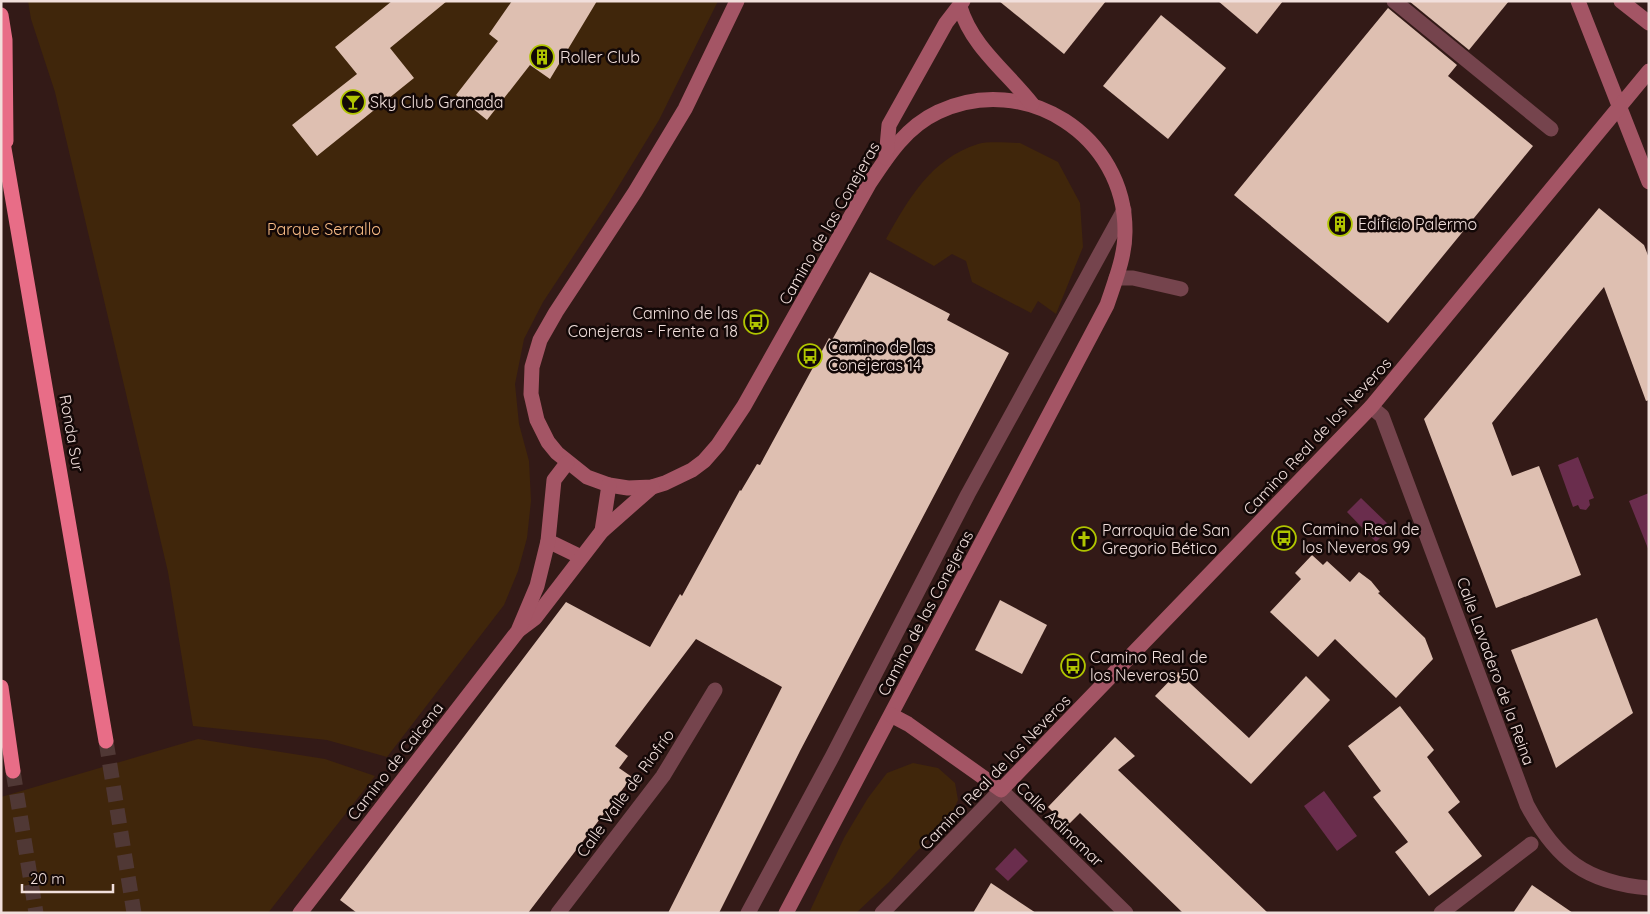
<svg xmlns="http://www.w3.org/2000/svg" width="1650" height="914" font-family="Quicksand,sans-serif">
  <rect width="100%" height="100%" fill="#331a17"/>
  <g fill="#40260b">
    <polygon points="28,1 718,1 659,120 609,202 543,302 524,339 515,384 519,424 529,461 531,501 527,538 518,571 504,605 387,757 327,740 193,726 168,572 55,92 31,19"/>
    <path d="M1020,143L1058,162L1080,203L1083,247L1056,314L1038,301L1031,313L972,282L966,261L952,254L934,266L886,239C909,198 931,159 978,144C990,141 1007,143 1020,143Z"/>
    <polygon points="198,739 325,759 375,776 268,913 1,913 1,797"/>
    <polygon points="913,763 938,768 955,783 958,800 948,821 916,852 889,882 856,913 809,913 844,838 868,798 887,773"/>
  </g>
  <g fill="#6a2d4d">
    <polygon points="1578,457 1594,498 1589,500 1590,505 1586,510 1580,509 1578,505 1573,507 1558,465"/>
    <polygon points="1649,493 1649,551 1629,501"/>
    <polygon points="1361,498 1391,527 1376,542 1347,512"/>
    <polygon points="1324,791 1357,836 1337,851 1304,806"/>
    <polygon points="1015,848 1028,861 1008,881 995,869"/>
  </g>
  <g fill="#debfb1">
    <polygon points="392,1 447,1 390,48 414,78 317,156 292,125 357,74 335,47"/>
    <polygon points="512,1 597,1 550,79 530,65 487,120 456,95 498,41 489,34"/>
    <polygon points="999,1 1106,1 1064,54"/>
    <polygon points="1218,1 1283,1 1257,34"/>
    <polygon points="1409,1 1509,1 1469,50"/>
    <polygon points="1388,8 1457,65 1448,76 1533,146 1388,323 1234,195"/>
    <polygon points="1161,15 1226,68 1168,139 1103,86"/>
    <polygon points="1599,208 1644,245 1649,258 1649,400 1646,401 1604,287 1492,423 1512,476 1539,466 1581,575 1496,608 1424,419"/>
    <polygon points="870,272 950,314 947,320 1009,353 800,751 719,913 668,913 782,687 696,639 615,746 628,756 619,768 632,777 528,913 357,913 340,900 566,602 650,647 680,594 682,596 740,490 741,491 757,464 760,465 829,338 832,340"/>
    <polygon points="1312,555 1323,565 1327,561 1350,582 1359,572 1371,581 1380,592 1378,593 1425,638 1433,659 1396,698 1335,639 1318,657 1270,612 1301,579 1295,573"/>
    <polygon points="1000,600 1047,625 1022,674 975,650"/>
    <polygon points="1597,618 1633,713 1556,768 1511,650"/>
    <polygon points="1178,672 1249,738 1306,676 1330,700 1251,784 1155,696"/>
    <polygon points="1400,706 1434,750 1427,757 1460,802 1448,812 1482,856 1429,896 1395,852 1408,842 1373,797 1381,791 1348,746"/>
    <polygon points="1115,737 1135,756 1118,770 1268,913 1183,913 1080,813 1067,826 1048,807"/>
    <polygon points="991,883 1036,913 973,913"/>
    <polygon points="1532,885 1573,913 1513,913"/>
  </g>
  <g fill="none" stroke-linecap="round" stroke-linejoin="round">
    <g stroke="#503835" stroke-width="15" stroke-dasharray="15 8" stroke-linecap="butt">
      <polyline points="106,741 134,913"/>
      <polyline points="13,771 36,913"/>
    </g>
    <g stroke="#75444d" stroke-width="15">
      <polyline points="1116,278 1133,278 1181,289"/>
      <polyline points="748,913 832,757 968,494 1124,210"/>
    </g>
    <g stroke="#75444d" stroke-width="15">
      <polyline points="1394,1 1551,129"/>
      <path d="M1371,407L1382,416L1527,805C1556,859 1586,883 1649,888"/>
      <polyline points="558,913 663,776 715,690"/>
      <polyline points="882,913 1001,790 1126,913"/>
      <polyline points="1441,913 1531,844"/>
    </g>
    <g stroke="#a45565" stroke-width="15">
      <path d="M737,1L685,109L635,192L556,312L540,340L532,367L531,394L537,420L548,442L557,453L587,477L609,485L628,488L652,487L665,483L692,470L704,461L718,445L744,406L869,184C888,155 906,127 938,112C1025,71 1126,136 1125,232C1125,257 1115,281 1107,305L786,913"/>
      <polyline points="1578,1 1649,182"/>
      <polyline points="1621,1 1649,23"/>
      <path d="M960,7C972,47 1007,72 1032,104"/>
      <polyline points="886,158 889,125 946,23 963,1"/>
      <polyline points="602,531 609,485"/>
      <polyline points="548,541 581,557"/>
      <polyline points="519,630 535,618 602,531 652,487"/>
      <polyline points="891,715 908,724 1001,790 1371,407 1649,71"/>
      <polyline points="300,913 518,631 537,586 548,541 554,480 567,463"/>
    </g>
    <g stroke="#e86d87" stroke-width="15">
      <polyline points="1,15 5,40 6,141"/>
      <polyline points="1,131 106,741"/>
      <polyline points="1,687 13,771"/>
    </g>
  </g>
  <defs>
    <g id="building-ring" transform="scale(1.25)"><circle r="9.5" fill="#130807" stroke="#b0c500" stroke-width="1.5"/><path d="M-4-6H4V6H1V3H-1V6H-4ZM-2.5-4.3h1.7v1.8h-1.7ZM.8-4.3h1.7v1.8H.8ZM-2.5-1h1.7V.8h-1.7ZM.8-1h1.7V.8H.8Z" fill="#b0c500"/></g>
    <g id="bar-ring" transform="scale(1.25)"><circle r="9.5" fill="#130807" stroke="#b0c500" stroke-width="1.5"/><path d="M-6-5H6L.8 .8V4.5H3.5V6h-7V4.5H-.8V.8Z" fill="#b0c500"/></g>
    <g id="bus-ring" transform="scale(1.25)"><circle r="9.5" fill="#130807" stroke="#b0c500" stroke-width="1.5"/><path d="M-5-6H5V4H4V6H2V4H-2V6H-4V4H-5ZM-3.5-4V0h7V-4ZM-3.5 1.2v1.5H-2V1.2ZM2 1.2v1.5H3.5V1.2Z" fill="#b0c500"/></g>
    <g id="church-ring" transform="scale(1.25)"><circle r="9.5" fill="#130807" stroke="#b0c500" stroke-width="1.5"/><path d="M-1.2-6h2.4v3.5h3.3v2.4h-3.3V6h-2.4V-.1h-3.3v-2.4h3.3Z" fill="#b0c500"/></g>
  </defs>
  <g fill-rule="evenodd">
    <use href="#building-ring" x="542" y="57"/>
    <use href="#bar-ring" x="353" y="102"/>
    <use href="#building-ring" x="1340" y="224"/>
    <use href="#bus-ring" x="756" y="322"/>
    <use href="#bus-ring" x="810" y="356"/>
    <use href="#bus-ring" x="1284" y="538"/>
    <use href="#church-ring" x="1084" y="539"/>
    <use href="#bus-ring" x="1073" y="666"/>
  </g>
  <g text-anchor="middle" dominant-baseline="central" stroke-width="5" stroke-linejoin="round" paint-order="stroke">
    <g font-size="16" fill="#f1dfdc" stroke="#130807" text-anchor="start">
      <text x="560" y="57">Roller Club</text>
      <text x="370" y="102">Sky Club Granada</text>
      <text x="1358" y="224">Edificio Palermo</text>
      <text x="738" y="313" text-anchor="end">Camino de las<tspan x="738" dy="18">Conejeras - Frente a 18</tspan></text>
      <text x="828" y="347">Camino de las<tspan x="828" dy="18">Conejeras 14</tspan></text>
      <text x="1302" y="529">Camino Real de<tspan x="1302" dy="18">los Neveros 99</tspan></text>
      <text x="1102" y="530">Parroquia de San<tspan x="1102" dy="18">Gregorio Bético</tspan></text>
      <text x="1090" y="657">Camino Real de<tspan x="1090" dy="18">los Neveros 50</tspan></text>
    </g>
    <g font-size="16" fill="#f1dfdc" stroke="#130807">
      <text transform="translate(829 223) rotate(-60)">Camino de las Conejeras</text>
      <text transform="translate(72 433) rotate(80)">Ronda Sur</text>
      <text transform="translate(1317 436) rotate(-47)">Camino Real de los Neveros</text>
      <text transform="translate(925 613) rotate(-62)">Camino de las Conejeras</text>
      <text transform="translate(1496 671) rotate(70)">Calle Lavadero de la Reina</text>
      <text transform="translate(395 761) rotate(-52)">Camino de Caicena</text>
      <text transform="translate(995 772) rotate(-46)">Camino Real de los Neveros</text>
      <text transform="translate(625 793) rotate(-54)">Calle Valle de Riofrío</text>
      <text transform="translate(1060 824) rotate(44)">Calle Adinamar</text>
    </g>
    <g font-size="16" fill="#fabd86" stroke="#130807">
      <text x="324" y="229">Parque Serrallo</text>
    </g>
  </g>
  <rect width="1650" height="914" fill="none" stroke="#f1dfdc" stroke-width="5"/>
  <path d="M22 884v8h91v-8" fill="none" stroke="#f1dfdc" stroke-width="2.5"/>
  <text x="30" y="884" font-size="15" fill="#f1dfdc" stroke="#130807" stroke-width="4" paint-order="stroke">20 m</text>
</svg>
